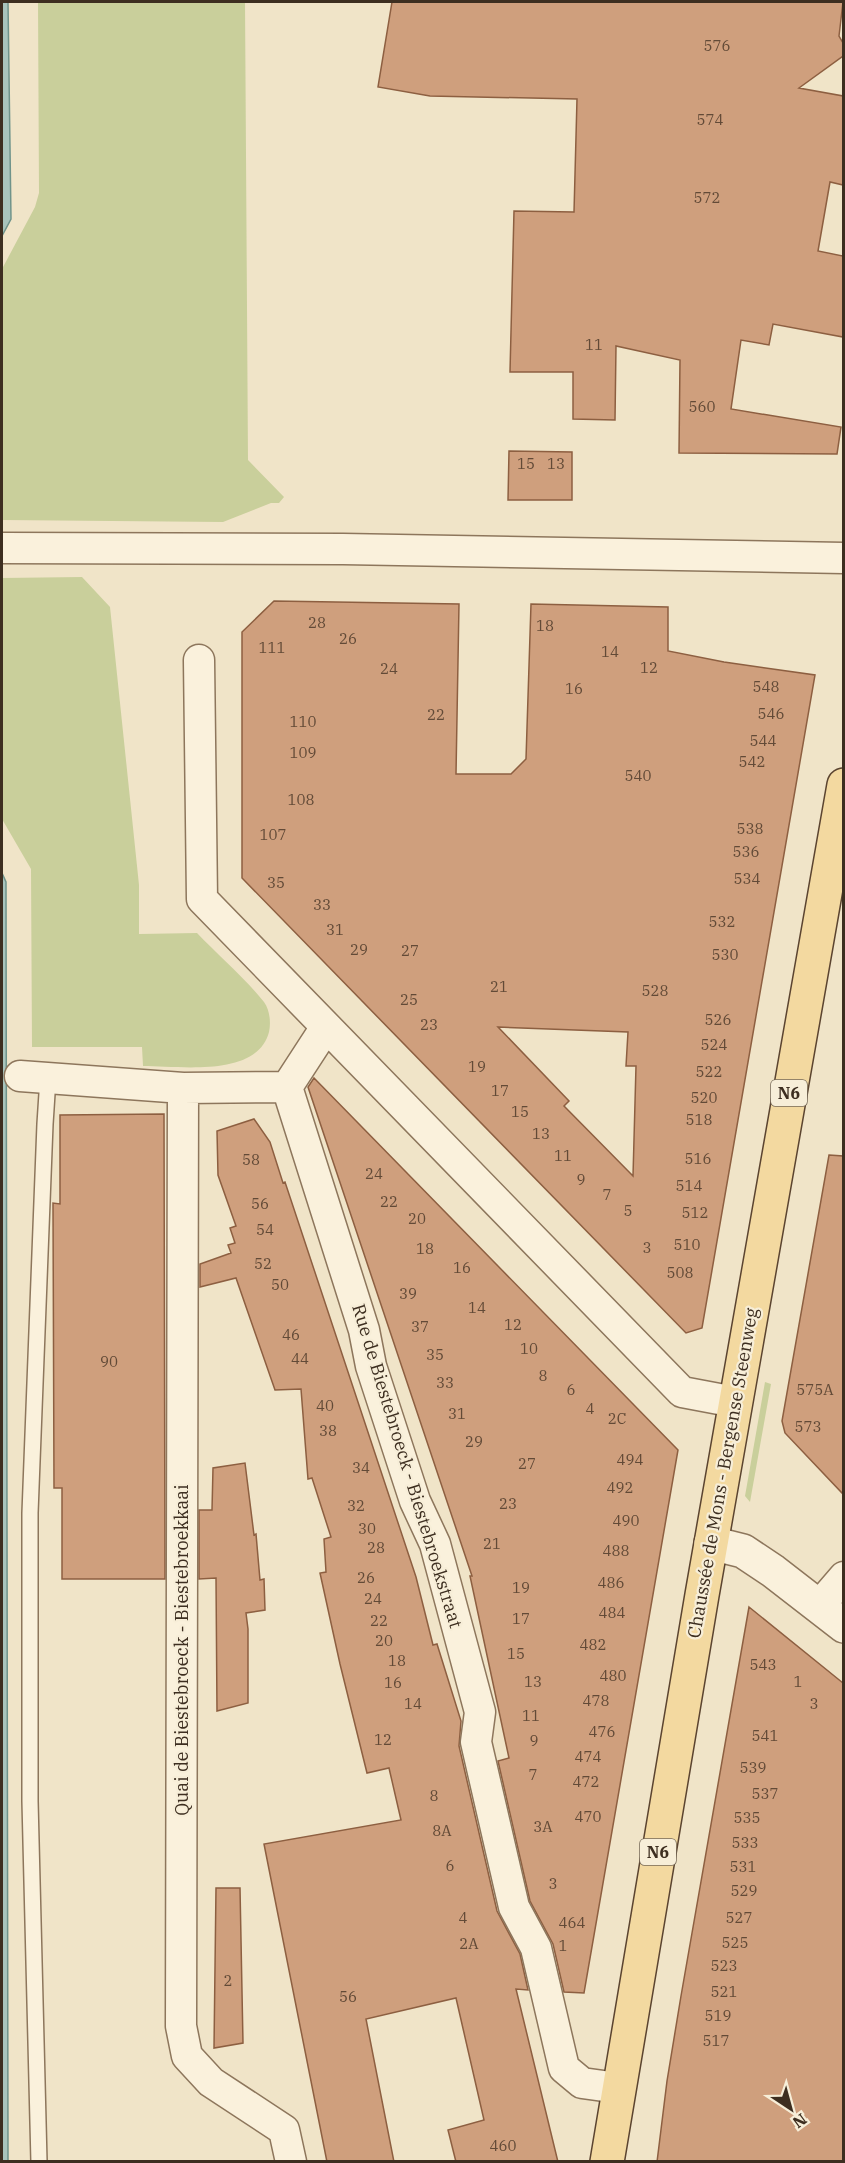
<svg xmlns="http://www.w3.org/2000/svg" width="845" height="2163" font-family="'IBM Plex Serif',serif">
<style>
.green{fill:#c9cf9b}
.water{fill:#a9c4bc;stroke:#6f938a;stroke-width:1.5}
.building{fill:#cf9f7d;stroke:#8d5f41;stroke-width:1.5;fill-rule:evenodd}
.lines{fill:none;stroke-linecap:round;stroke-linejoin:round}
.service-casing{stroke:#8d765c;stroke-width:18}
.minor-casing{stroke:#8d765c;stroke-width:33}
.tertiary-casing{stroke:#8d765c;stroke-width:36}
.primary-casing{stroke:#5b4430;stroke-width:36}
.service{stroke:#faf1dc;stroke-width:15}
.minor{stroke:#faf1dc;stroke-width:30}
.tertiary{stroke:#faf1dc;stroke-width:33}
.primary{stroke:#f3d9a0;stroke-width:33}
.labels{text-anchor:middle;stroke-width:4.5;stroke-linejoin:round;paint-order:stroke}
.number-label{font-size:15px;fill:#624a37}
.shield{fill:#f7eed8;stroke:#756857;stroke-width:1.5}
.shield-label{font-size:16px;font-weight:bold;fill:#3d2e20}
.street-label{font-size:18px;fill:#3d2e20;stroke:#f7eed8}
</style>
<rect width="100%" height="100%" fill="#f0e4c8"/>
<path class="green" d="M 38,2 L 245,2 L 248,460 L 284,497 L 279,503 L 271,503 L 223,522 L 2,520 L 2,269 L 35,207 L 39,193 Z
M 82,577 L 110,607 L 139,885 L 139,934 L 197,933 C 217,954 246,979 264,1002 C 270,1010 271,1023 269,1032 C 257,1078 180,1066 143,1066 L 142,1047 L 32,1047 L 31,869 L 2,819 L 2,578 Z
M 765,1382 L 771,1384 L 750,1502 L 745,1496 Z"/>
<path class="water" d="M 2,2 L 8,2 L 11,219 L 2,236 Z
M 2,873 L 6,882 L 8,2162 L 2,2161 Z"/>
<path class="building" d="M 392,2 L 843,2 L 839,36 L 843,43 L 843,56 L 799,88 L 843,96 L 843,185 L 830,182 L 818,251 L 843,256 L 843,337 L 773,324 L 769,345 L 741,340 L 731,409 L 841,427 L 837,454 L 679,453 L 680,360 L 616,346 L 615,420 L 573,419 L 573,372 L 510,372 L 514,211 L 574,212 L 577,99 L 430,96 L 378,87 Z
M 509,451 L 572,452 L 572,500 L 508,500 Z
M 274,601 L 459,604 L 456,774 L 511,774 L 526,759 L 531,604 L 668,607 L 668,651 L 724,662 L 815,675 L 702,1328 L 686,1333 L 242,878 L 242,632 ZM 498,1027 L 628,1032 L 626,1066 L 636,1066 L 633,1176 L 564,1106 L 569,1101 Z
M 314,1078 L 678,1450 L 584,1993 L 564,1992 L 553,1944 L 530,1901 L 498,1761 L 509,1758 L 470,1576 L 472,1576 L 308,1087 Z
M 164,1114 L 165,1579 L 62,1579 L 62,1488 L 54,1488 L 53,1203 L 60,1204 L 60,1115 Z
M 254,1119 L 270,1142 L 283,1183 L 285,1182 L 416,1577 L 433,1645 L 437,1644 L 461,1721 L 459,1746 L 497,1911 L 520,1954 L 528,1990 L 516,1989 L 558,2162 L 456,2162 L 448,2130 L 484,2120 L 456,1998 L 366,2019 L 394,2162 L 327,2162 L 264,1844 L 401,1820 L 389,1768 L 367,1773 L 340,1664 L 320,1573 L 326,1572 L 324,1539 L 331,1537 L 312,1478 L 308,1479 L 301,1389 L 275,1390 L 236,1278 L 200,1287 L 200,1264 L 231,1253 L 228,1245 L 235,1243 L 230,1228 L 236,1226 L 218,1175 L 217,1131 Z
M 829,1155 L 843,1156 L 843,1494 L 785,1433 L 782,1421 Z
M 245,1463 L 254,1535 L 256,1534 L 260,1580 L 264,1579 L 265,1610 L 246,1613 L 248,1629 L 248,1703 L 217,1711 L 216,1578 L 199,1579 L 199,1510 L 212,1510 L 213,1468 Z
M 749,1607 L 843,1683 L 843,2162 L 657,2162 L 667,2081 L 681,1996 Z
M 216,1888 L 240,1888 L 243,2043 L 214,2048 Z"/>
<g class="lines">
<g class="service-casing">
<path id="service" d="M 39,2162 L 30,1801 L 30,1513 L 45,1124 L 48,1078"/>
</g>
<g class="minor-casing">
<path id="minor" d="M 2,548 L 343,549 L 844,558
M 199,660 L 202,899 L 682,1392 L 735,1402
M 20,1076 L 183,1088 L 287,1087
M 287,1087 L 364,1330 L 371,1366 L 415,1501 L 435,1544 L 480,1712 L 476,1742 L 514,1907 L 536,1948 L 564,2068 L 582,2083 L 618,2088
M 287,1087 L 326,1027
M 183,1088 L 181,2026 L 187,2056 L 211,2082 L 284,2130 L 291,2162
M 819,1606 L 844,1577"/>
</g>
<g class="tertiary-casing">
<path id="tertiary" d="M 711,1543 L 743,1551 L 773,1571 L 844,1626"/>
</g>
<g class="primary-casing">
<path id="primary" d="M 607,2162 L 702,1595 L 844,785"/>
</g>
<use href="#service" class="service"/>
<use href="#minor" class="minor"/>
<use href="#tertiary" class="tertiary"/>
<use href="#primary" class="primary"/>
</g>
<g class="labels">
<g class="number-label">
<text x="717" y="51">576</text>
<text x="710" y="125">574</text>
<text x="707" y="203">572</text>
<text x="594" y="350">11</text>
<text x="702" y="412">560</text>
<text x="526" y="469">15</text>
<text x="556" y="469">13</text>
<text x="317" y="628">28</text>
<text x="545" y="631">18</text>
<text x="348" y="644">26</text>
<text x="272" y="653">111</text>
<text x="610" y="657">14</text>
<text x="649" y="673">12</text>
<text x="389" y="674">24</text>
<text x="766" y="692">548</text>
<text x="574" y="694">16</text>
<text x="771" y="719">546</text>
<text x="436" y="720">22</text>
<text x="303" y="727">110</text>
<text x="763" y="746">544</text>
<text x="303" y="758">109</text>
<text x="752" y="767">542</text>
<text x="638" y="781">540</text>
<text x="301" y="805">108</text>
<text x="750" y="834">538</text>
<text x="273" y="840">107</text>
<text x="746" y="857">536</text>
<text x="747" y="884">534</text>
<text x="276" y="888">35</text>
<text x="322" y="910">33</text>
<text x="722" y="927">532</text>
<text x="335" y="935">31</text>
<text x="359" y="955">29</text>
<text x="410" y="956">27</text>
<text x="725" y="960">530</text>
<text x="499" y="992">21</text>
<text x="655" y="996">528</text>
<text x="409" y="1005">25</text>
<text x="718" y="1025">526</text>
<text x="429" y="1030">23</text>
<text x="714" y="1050">524</text>
<text x="477" y="1072">19</text>
<text x="709" y="1077">522</text>
<text x="500" y="1096">17</text>
<text x="704" y="1103">520</text>
<text x="520" y="1117">15</text>
<text x="699" y="1125">518</text>
<text x="541" y="1139">13</text>
<text x="563" y="1161">11</text>
<text x="698" y="1164">516</text>
<text x="251" y="1165">58</text>
<text x="374" y="1179">24</text>
<text x="581" y="1185">9</text>
<text x="689" y="1191">514</text>
<text x="607" y="1200">7</text>
<text x="389" y="1207">22</text>
<text x="260" y="1209">56</text>
<text x="628" y="1216">5</text>
<text x="695" y="1218">512</text>
<text x="417" y="1224">20</text>
<text x="265" y="1235">54</text>
<text x="687" y="1250">510</text>
<text x="647" y="1253">3</text>
<text x="425" y="1254">18</text>
<text x="263" y="1269">52</text>
<text x="462" y="1273">16</text>
<text x="680" y="1278">508</text>
<text x="280" y="1290">50</text>
<text x="408" y="1299">39</text>
<text x="477" y="1313">14</text>
<text x="513" y="1330">12</text>
<text x="420" y="1332">37</text>
<text x="291" y="1340">46</text>
<text x="529" y="1354">10</text>
<text x="435" y="1360">35</text>
<text x="300" y="1364">44</text>
<text x="109" y="1367">90</text>
<text x="543" y="1381">8</text>
<text x="445" y="1388">33</text>
<text x="571" y="1395">6</text>
<text x="815" y="1395">575A</text>
<text x="325" y="1411">40</text>
<text x="590" y="1414">4</text>
<text x="457" y="1419">31</text>
<text x="617" y="1424">2C</text>
<text x="808" y="1432">573</text>
<text x="328" y="1436">38</text>
<text x="474" y="1447">29</text>
<text x="630" y="1465">494</text>
<text x="527" y="1469">27</text>
<text x="361" y="1473">34</text>
<text x="620" y="1493">492</text>
<text x="508" y="1509">23</text>
<text x="356" y="1511">32</text>
<text x="626" y="1526">490</text>
<text x="367" y="1534">30</text>
<text x="492" y="1549">21</text>
<text x="376" y="1553">28</text>
<text x="616" y="1556">488</text>
<text x="366" y="1583">26</text>
<text x="611" y="1588">486</text>
<text x="521" y="1593">19</text>
<text x="373" y="1604">24</text>
<text x="612" y="1618">484</text>
<text x="521" y="1624">17</text>
<text x="379" y="1626">22</text>
<text x="384" y="1646">20</text>
<text x="593" y="1650">482</text>
<text x="516" y="1659">15</text>
<text x="397" y="1666">18</text>
<text x="763" y="1670">543</text>
<text x="613" y="1681">480</text>
<text x="533" y="1687">13</text>
<text x="798" y="1687">1</text>
<text x="393" y="1688">16</text>
<text x="596" y="1706">478</text>
<text x="413" y="1709">14</text>
<text x="814" y="1709">3</text>
<text x="531" y="1721">11</text>
<text x="602" y="1737">476</text>
<text x="765" y="1741">541</text>
<text x="383" y="1745">12</text>
<text x="534" y="1746">9</text>
<text x="588" y="1762">474</text>
<text x="753" y="1773">539</text>
<text x="533" y="1780">7</text>
<text x="586" y="1787">472</text>
<text x="765" y="1799">537</text>
<text x="434" y="1801">8</text>
<text x="588" y="1822">470</text>
<text x="747" y="1823">535</text>
<text x="543" y="1832">3A</text>
<text x="442" y="1836">8A</text>
<text x="745" y="1848">533</text>
<text x="450" y="1871">6</text>
<text x="743" y="1872">531</text>
<text x="553" y="1889">3</text>
<text x="744" y="1896">529</text>
<text x="463" y="1923">4</text>
<text x="739" y="1923">527</text>
<text x="572" y="1928">464</text>
<text x="735" y="1948">525</text>
<text x="469" y="1949">2A</text>
<text x="563" y="1951">1</text>
<text x="724" y="1971">523</text>
<text x="228" y="1986">2</text>
<text x="724" y="1997">521</text>
<text x="348" y="2002">56</text>
<text x="718" y="2021">519</text>
<text x="716" y="2046">517</text>
<text x="503" y="2151">460</text>
</g>
<g class="shield">
<rect x="771" y="1080" width="36" height="26" rx="4.5"/>
<rect x="640" y="1839" width="36" height="26" rx="4.5"/>
</g>
<g class="shield-label">
<text x="789" y="1099">N6</text>
<text x="658" y="1858">N6</text>
</g>
<g class="street-label">
<text transform="translate(407 1466) rotate(73)" y="6">Rue de Biestebroeck - Biestebroekstraat</text>
<text transform="translate(723 1473) rotate(-80)" y="6">Chaussée de Mons - Bergense Steenweg</text>
<text transform="translate(182 1650) rotate(-90)" y="6">Quai de Biestebroeck - Biestebroekkaai</text>
</g>
</g>
<rect width="845" height="2163" fill="none" stroke="#3d2e20" stroke-width="6"/>
<g transform="translate(791 2109) rotate(144)" stroke="#f7eed8" stroke-width="4.5" paint-order="stroke">
<path d="M0-4.5L10 22L0 15L-10 22Z" fill="#3d2e20"/>
<text y="-9" font-size="16" font-weight="bold" text-anchor="middle" fill="#3d2e20">N</text>
</g>
</svg>
